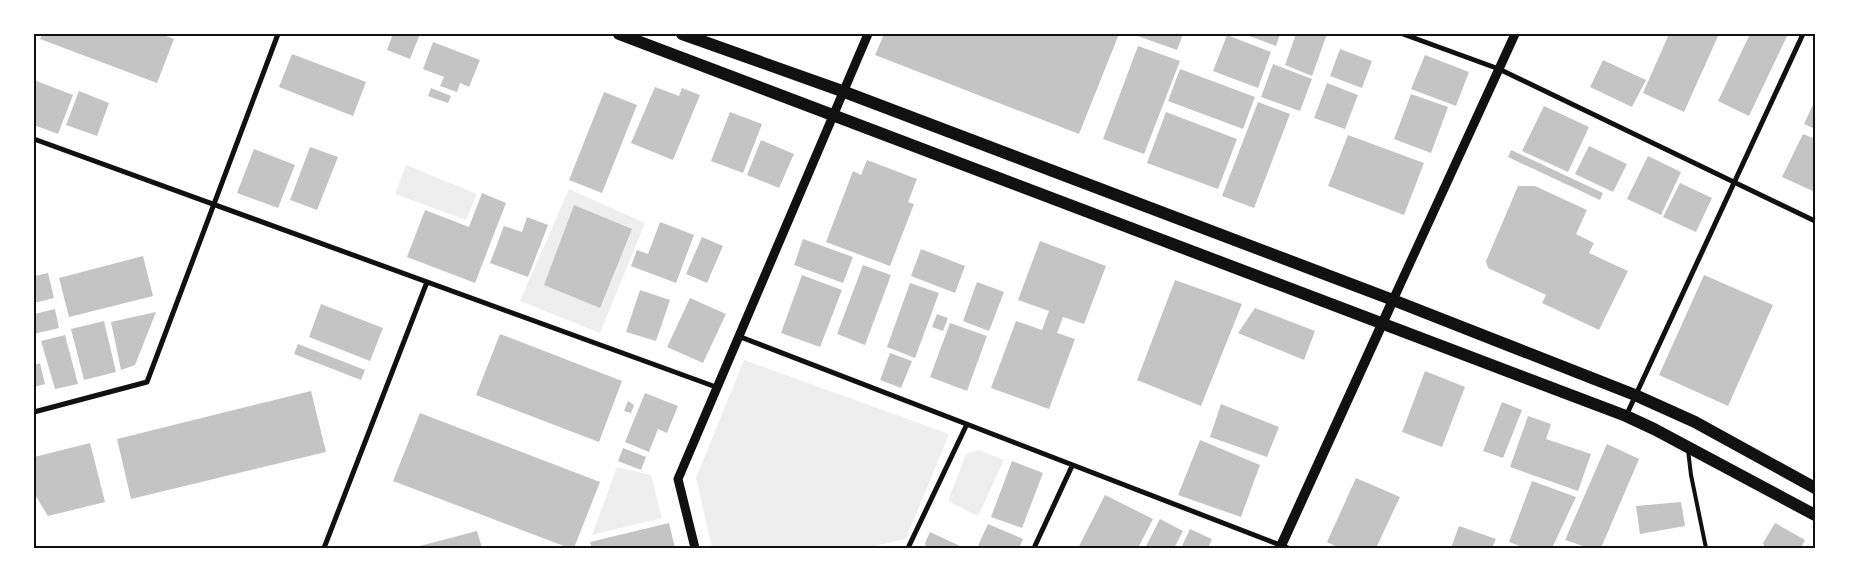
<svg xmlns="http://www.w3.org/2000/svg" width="1849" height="582" font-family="Jost,sans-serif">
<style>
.green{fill:#eee}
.building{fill:#c4c4c4}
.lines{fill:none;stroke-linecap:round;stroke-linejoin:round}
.service{stroke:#111;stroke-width:4}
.minor{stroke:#111;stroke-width:5}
.tertiary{stroke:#111;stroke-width:9}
.secondary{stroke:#111;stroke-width:10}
.primary{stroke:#111;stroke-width:12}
.neatline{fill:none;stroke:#111;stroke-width:2}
</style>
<rect width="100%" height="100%" fill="#fff"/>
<path class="green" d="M 406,165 L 477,194 L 466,220 L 395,194 Z
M 569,189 L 645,223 L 600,333 L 520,301 Z
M 744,360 L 949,434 L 906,539 L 865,548 L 712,548 L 696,478 Z
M 979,450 L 1004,460 L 978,516 L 948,501 L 966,454 Z
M 617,467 L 651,475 L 662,518 L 592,535 Z"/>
<path class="building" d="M 42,34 L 161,34 L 174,39 L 157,83 L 40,39 Z
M 393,34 L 420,34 L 410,59 L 387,50 Z
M 884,34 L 1119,34 L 1079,134 L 875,55 Z
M 1132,34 L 1183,34 L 1177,50 Z
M 1244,34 L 1280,34 L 1276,46 Z
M 1296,34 L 1327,34 L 1312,76 L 1285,65 Z
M 1669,34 L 1719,34 L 1684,112 L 1643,93 Z
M 1750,34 L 1788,34 L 1749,116 L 1718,101 Z
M 1227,35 L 1271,52 L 1258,88 L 1213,71 Z
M 433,42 L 480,60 L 469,87 L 460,83 L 457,92 L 440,86 L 444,77 L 423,69 Z
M 1138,46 L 1180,61 L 1144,154 L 1103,139 Z
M 1340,49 L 1372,61 L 1362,88 L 1330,76 Z
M 292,54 L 366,82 L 353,116 L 279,87 Z
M 1425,55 L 1469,72 L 1456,106 L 1411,89 Z
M 1603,60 L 1646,80 L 1632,107 L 1590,87 Z
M 1273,64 L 1312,79 L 1300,111 L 1261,97 Z
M 1180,69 L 1255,97 L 1243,129 L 1168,101 Z
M 34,80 L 73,95 L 58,134 L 34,125 Z
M 1327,83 L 1358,95 L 1345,129 L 1314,118 Z
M 655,87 L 679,96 L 682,88 L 700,95 L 673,160 L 631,143 Z
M 431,88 L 451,96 L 448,103 L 428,96 Z
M 79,91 L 109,103 L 97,136 L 66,125 Z
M 604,92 L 637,105 L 602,193 L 569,180 Z
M 1411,94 L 1448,107 L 1431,153 L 1394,139 Z
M 1815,100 L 1815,129 L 1804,124 Z
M 1258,102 L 1290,114 L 1254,208 L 1222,196 Z
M 1544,106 L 1589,127 L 1568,172 L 1522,151 Z
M 730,112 L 762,124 L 743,173 L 711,161 Z
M 1166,112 L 1237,139 L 1218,189 L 1147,163 Z
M 1803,134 L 1815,139 L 1815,192 L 1782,177 Z
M 1348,135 L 1424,163 L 1404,215 L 1328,186 Z
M 761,140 L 794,154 L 779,188 L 747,175 Z
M 1589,146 L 1627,164 L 1613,192 L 1575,174 Z
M 310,147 L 338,157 L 317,210 L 290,200 Z
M 254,149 L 295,165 L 278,208 L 237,193 Z
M 1511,150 L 1603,193 L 1600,200 L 1508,157 Z
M 1648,156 L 1681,172 L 1661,215 L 1627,199 Z
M 867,160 L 917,179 L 908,202 L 914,204 L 890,266 L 826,242 L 853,171 L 861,175 Z
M 1680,183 L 1712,198 L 1696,232 L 1663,217 Z
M 1518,186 L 1535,186 L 1587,210 L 1576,234 L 1594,243 L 1589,253 L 1628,271 L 1599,330 L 1542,303 L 1546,295 L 1488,268 L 1486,261 Z
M 482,193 L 506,203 L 475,283 L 407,257 L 425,210 L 469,227 Z
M 574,205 L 632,229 L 600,308 L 544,285 Z
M 527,217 L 548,225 L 528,277 L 490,263 L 504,226 L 522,232 Z
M 660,222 L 694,235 L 676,283 L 631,266 L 637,250 L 648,254 Z
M 702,237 L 723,246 L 707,283 L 686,274 Z
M 803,239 L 853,257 L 843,283 L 794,265 Z
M 1040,241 L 1106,266 L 1084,324 L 1063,317 L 1057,333 L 1075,339 L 1049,409 L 991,388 L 1016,321 L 1042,330 L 1049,311 L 1018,300 Z
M 921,249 L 965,266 L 955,293 L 911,276 Z
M 143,256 L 153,296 L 69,317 L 59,278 Z
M 863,265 L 891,275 L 865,345 L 837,334 Z
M 48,273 L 54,298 L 34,303 L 34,276 Z
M 802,275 L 842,290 L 820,347 L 781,333 Z
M 1704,275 L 1773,305 L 1728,406 L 1659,375 Z
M 1175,280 L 1242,304 L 1201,406 L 1137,380 Z
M 977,282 L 1004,292 L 989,331 L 963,321 Z
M 910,283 L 939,293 L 915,358 L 887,347 Z
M 640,290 L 670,300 L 656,341 L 626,332 Z
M 690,298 L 726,314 L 703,363 L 667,347 Z
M 321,304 L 383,328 L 370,361 L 309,337 Z
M 1255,308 L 1315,331 L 1304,360 L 1238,333 Z
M 55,309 L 59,328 L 34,334 L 34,314 Z
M 156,312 L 135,365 L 121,370 L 111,322 Z
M 937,314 L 948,318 L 943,331 L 932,327 Z
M 104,321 L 116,372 L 84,380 L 71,329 Z
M 950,323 L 987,336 L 967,391 L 930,377 Z
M 500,334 L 622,381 L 599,442 L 476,395 Z
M 65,335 L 78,384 L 55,389 L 41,341 Z
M 298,344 L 365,370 L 361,380 L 294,354 Z
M 890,353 L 912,361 L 901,388 L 880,380 Z
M 35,361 L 35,365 L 40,363 L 45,384 L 34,387 Z
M 1425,371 L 1465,387 L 1442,447 L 1402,432 Z
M 311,391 L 326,452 L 131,499 L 117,439 Z
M 645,393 L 678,406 L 667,433 L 658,429 L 649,452 L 625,442 Z
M 628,401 L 634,405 L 631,413 L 624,411 Z
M 1502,402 L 1522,410 L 1503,458 L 1483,451 Z
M 1221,404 L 1279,427 L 1267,457 L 1210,437 Z
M 420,413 L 600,482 L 574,548 L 569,548 L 393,481 Z
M 1528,416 L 1551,424 L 1546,439 L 1591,454 L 1578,491 L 1510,467 Z
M 1200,440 L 1260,465 L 1241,517 L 1178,495 Z
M 90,443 L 105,502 L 48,516 L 34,493 L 34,457 Z
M 1607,444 L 1639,459 L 1601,548 L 1589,548 L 1565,540 Z
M 623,448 L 646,457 L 641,470 L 618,461 Z
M 1012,461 L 1043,473 L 1022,528 L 991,517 Z
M 1356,478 L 1400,497 L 1376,548 L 1339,548 L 1327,542 Z
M 1532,481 L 1576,497 L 1552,548 L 1525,548 L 1509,542 Z
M 1105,495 L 1153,519 L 1138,548 L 1078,548 Z
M 1681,502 L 1685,526 L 1640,534 L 1636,506 Z
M 1160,519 L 1183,531 L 1174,548 L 1145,548 Z
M 669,523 L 675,548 L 592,548 L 590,542 Z
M 1775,523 L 1805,540 L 1801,548 L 1765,548 L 1763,543 Z
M 988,524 L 1023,539 L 1019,548 L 977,548 Z
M 1459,526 L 1496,539 L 1492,548 L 1451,548 Z
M 1190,529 L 1212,539 L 1208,548 L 1181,548 Z
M 477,531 L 482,548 L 412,548 Z
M 930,532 L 960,546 L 959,548 L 926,548 L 925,543 Z"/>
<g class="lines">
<path class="service" d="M 1688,450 L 1691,475 L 1706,548"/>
<path class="minor" d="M 1403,34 L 1499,69 L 1815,221
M 34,139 L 716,387
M 738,336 L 1288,548
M 34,412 L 147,382 L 278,34
M 1626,416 L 1803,34
M 324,548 L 427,282
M 908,548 L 967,424
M 1034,548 L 1072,466"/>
<path class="tertiary" d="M 1393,300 L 1515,34
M 695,548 L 678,479 L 868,34"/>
<path class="secondary" d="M 1280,548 L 1393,300"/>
<path class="primary" d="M 619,34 L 1626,416 L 1654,429 L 1815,515
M 682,34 L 842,91 L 1393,300 L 1635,395 L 1695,422 L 1815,488"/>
</g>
<rect width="1849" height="582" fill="none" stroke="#ffffff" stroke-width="70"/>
<rect x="35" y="35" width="1779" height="512" class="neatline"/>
</svg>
